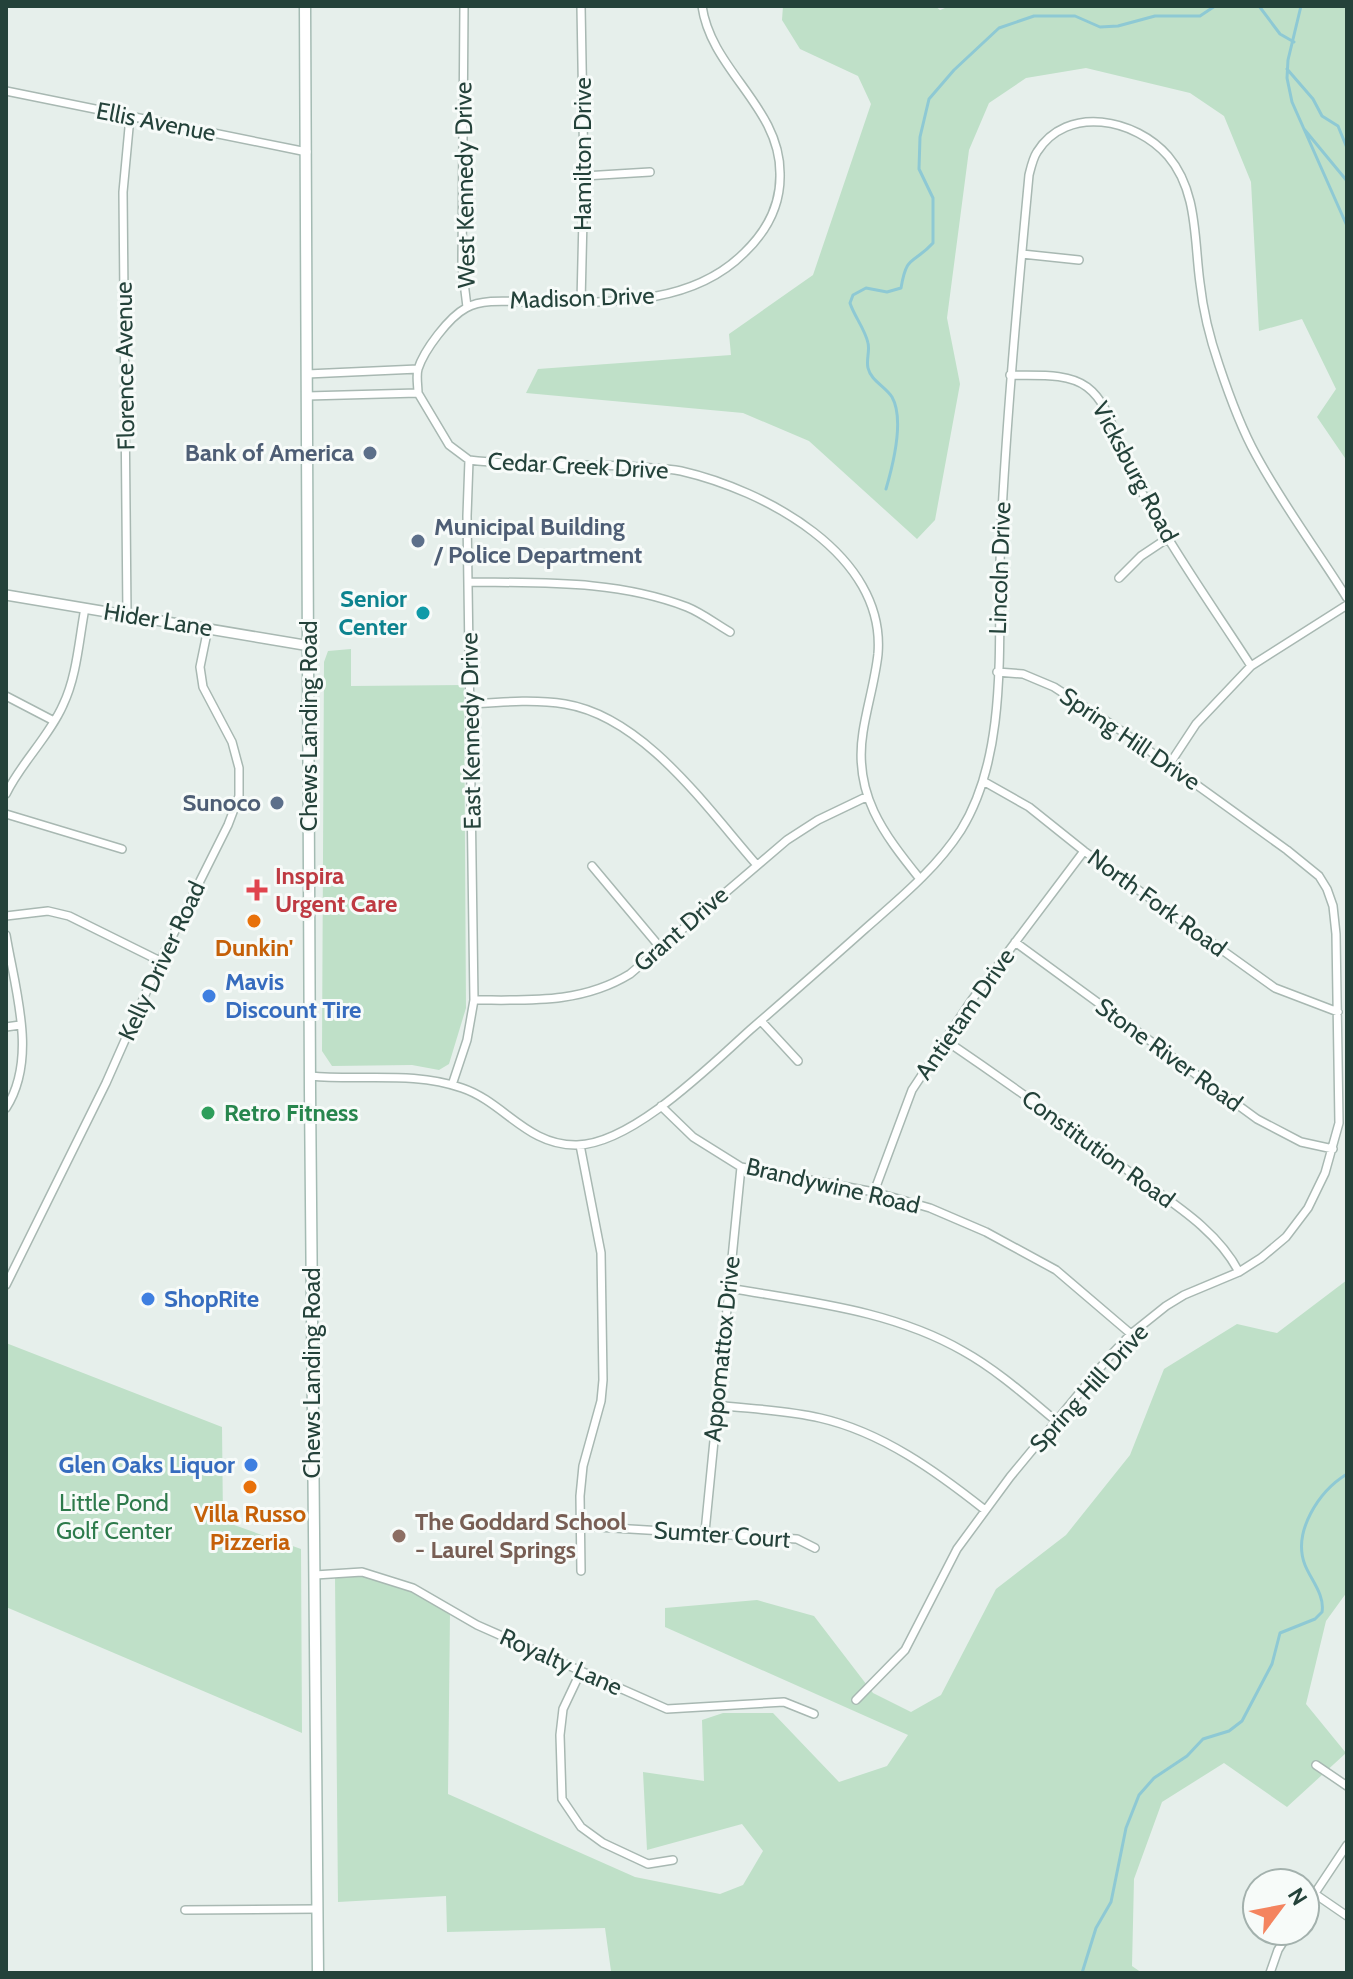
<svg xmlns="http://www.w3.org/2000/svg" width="1353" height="1979" font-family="Cabin,sans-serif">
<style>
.green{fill:#bfe0c8}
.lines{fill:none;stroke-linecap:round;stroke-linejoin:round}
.stream{stroke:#8ec9d4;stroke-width:3}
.minor-casing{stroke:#a8b8b2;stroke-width:10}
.tertiary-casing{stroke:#a8b8b2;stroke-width:12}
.secondary-casing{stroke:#a4bbb3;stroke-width:13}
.minor{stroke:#fff;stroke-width:7}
.tertiary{stroke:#fff;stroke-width:9}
.secondary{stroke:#fff;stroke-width:10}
.service-dot{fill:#5c6f8a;stroke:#f7fbf9;stroke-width:3}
.culture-dot{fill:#0f9aa8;stroke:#f7fbf9;stroke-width:3}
.health-dot{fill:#e0444e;stroke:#f7fbf9;stroke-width:3}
.food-dot{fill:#e8710a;stroke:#f7fbf9;stroke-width:3}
.shop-dot{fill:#3f7fe0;stroke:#f7fbf9;stroke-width:3}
.leisure-dot{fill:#2e9e5b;stroke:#f7fbf9;stroke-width:3}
.education-dot{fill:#8d6e63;stroke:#f7fbf9;stroke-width:3}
.labels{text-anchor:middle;stroke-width:6;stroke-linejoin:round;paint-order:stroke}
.street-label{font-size:24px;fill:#24423a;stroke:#f7fbf9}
.service-label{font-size:24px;font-weight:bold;fill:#4e5e75;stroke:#f7fbf9;text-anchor:end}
.culture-label{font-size:24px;font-weight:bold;fill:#0d838f;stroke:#f7fbf9;text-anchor:end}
.health-label{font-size:24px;font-weight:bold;fill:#be3a42;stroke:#f7fbf9;text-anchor:start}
.food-label{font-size:24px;font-weight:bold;fill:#c56008;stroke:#f7fbf9}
.shop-label{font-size:24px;font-weight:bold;fill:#366cbe;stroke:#f7fbf9;text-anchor:start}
.leisure-label{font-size:24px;font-weight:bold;fill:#27864d;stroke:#f7fbf9;text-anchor:start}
.park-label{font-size:24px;fill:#2d7a4b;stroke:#f7fbf9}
.education-label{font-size:24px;font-weight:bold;fill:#785e54;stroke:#f7fbf9;text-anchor:start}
</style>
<rect width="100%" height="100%" fill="#e6efeb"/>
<path class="green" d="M 783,6 L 935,6 L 940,10 L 950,6 L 1347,6 L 1347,461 L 1317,417 L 1336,389 L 1302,319 L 1259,331 L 1251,182 L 1224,116 L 1190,93 L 1086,68 L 1026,78 L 989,103 L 969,150 L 947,318 L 960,384 L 935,520 L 917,539 L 809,441 L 743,413 L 526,393 L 538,369 L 731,355 L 729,334 L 813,275 L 871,104 L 858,76 L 800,49 L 782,20 Z
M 351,649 L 351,686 L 464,685 L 466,1008 L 449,1064 L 439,1070 L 412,1065 L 332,1066 L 322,1051 L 324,662 L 328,651 Z
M 1347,1280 L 1347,1592 L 1326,1621 L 1306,1704 L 1346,1753 L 1287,1807 L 1224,1763 L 1162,1802 L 1134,1879 L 1132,1966 L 1142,1973 L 609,1973 L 611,1971 L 605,1928 L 447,1932 L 446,1896 L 338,1902 L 335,1577 L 381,1576 L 450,1612 L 448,1794 L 635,1877 L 720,1894 L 743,1885 L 763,1851 L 742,1824 L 647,1850 L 643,1772 L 704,1781 L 702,1720 L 723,1713 L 773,1713 L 839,1782 L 887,1766 L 908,1735 L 665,1627 L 665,1608 L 757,1600 L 814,1616 L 873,1693 L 911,1712 L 941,1695 L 996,1589 L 1066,1535 L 1130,1455 L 1164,1369 L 1237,1324 L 1277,1333 Z
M 6,1343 L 222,1427 L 223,1521 L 301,1549 L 302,1733 L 6,1607 Z"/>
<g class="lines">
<path class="stream" d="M 1259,6 L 1280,34 L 1294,42
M 1301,6 L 1288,60 L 1287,78 L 1292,102 L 1347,226
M 1287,69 L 1313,99 L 1322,116 L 1338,126 L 1347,148
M 1304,129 L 1347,181
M 886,489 C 893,465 905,420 892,397 C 885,386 871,381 868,368 C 866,360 870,351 868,343 C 865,329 854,316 850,303 L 853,295 L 866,288 L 887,292 L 901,288 C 907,253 913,265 933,243 L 933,198 L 919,169 L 920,137 L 929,99 L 954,70 L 999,28 L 1034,16 L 1075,16 L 1100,27 L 1118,26 L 1155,16 L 1200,16 L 1215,6
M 1082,1973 L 1096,1928 L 1111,1902 L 1126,1828 L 1139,1795 L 1154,1778 L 1187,1756 L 1203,1739 L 1229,1731 L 1242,1721 L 1272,1664 L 1280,1633 L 1315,1619 L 1322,1612 C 1325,1595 1311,1580 1305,1565 C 1292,1532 1319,1491 1347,1474"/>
<g class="minor-casing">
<path id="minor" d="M 464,6 L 462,266 L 467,307
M 581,6 L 584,176 L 581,302
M 6,91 L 307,152
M 584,176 L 650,172
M 1022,254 L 1079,260
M 307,374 L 418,369
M 1010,375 C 1034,376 1067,372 1087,387 C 1107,402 1113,429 1122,451 C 1155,527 1206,596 1251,666
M 418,393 L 449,445 L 469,460 L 467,516 L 474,1000 L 467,1040 L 452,1085
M 418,393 C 418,386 416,376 418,369 C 424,350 449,317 466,308 C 484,298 512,302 532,302 C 604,302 689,308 744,253 C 767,231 781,205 780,173 C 780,107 711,70 702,6
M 307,396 L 418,393
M 469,460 C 525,467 582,463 639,467 C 652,468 667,468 681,471 C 764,490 886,554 878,654 C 875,681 867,706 863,732 C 853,794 883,833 920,879
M 1119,578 L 1141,556 L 1168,538
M 469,582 C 543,583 617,580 687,607 C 702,613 716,624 730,632
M 127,615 L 123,192 L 130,117
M 6,696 L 54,721
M 471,704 C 501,702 535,699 565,704 C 644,717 706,807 756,864
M 1169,765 L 1196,724 L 1251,666 L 1347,605
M 983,781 L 1029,807 L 1084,851 L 1275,988 L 1338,1012
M 6,794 C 20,764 49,737 63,705 C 77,676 79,639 85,608
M 6,814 L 122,849
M 592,866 L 659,946
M 6,916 L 48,911 L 69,916 L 160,961
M 6,935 C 15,990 38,1058 6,1108
M 1015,942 L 1257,1119 L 1301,1142 L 1333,1149
M 474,1000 C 529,1000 581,1004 630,974 L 787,840 L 818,820 L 866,797
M 761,1021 L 798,1061
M 6,1027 L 20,1025
M 945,1040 C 1008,1083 1070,1127 1131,1173 C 1170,1202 1216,1228 1239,1272
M 310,1076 C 362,1081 412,1071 462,1088 C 504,1102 527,1146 577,1145 C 632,1144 710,1066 750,1030 C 788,997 827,963 865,929 C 899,899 936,869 961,830 C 1012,748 996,625 1001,531 C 1007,412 1018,293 1029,175 C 1031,167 1033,158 1037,152 C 1067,104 1136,119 1168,156 C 1198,191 1194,240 1200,283 C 1203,310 1210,339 1219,365 C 1229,395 1241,428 1256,455 C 1283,505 1317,550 1347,598
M 661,1106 L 693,1137 L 741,1167 L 874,1192 L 930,1208 L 986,1232 L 1056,1270 L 1131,1334
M 580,1145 L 601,1253 L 603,1380 L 601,1401 L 583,1466 L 580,1496 L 581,1571
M 874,1192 L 912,1090 L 971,1001 L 1084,851
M 6,1285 L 106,1083 L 160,961 L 228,825 L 239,796 L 239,768 L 232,742 L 203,687 L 200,667 L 208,628
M 729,1288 C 808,1302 892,1310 963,1351 C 997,1370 1026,1396 1056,1421
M 716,1405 C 750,1409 787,1410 820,1418 C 882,1432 937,1472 985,1510
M 580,1526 L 797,1539 L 815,1548
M 705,1532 L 741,1167
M 315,1575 L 362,1572 L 413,1588 L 477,1625 L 667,1709 L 784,1702 L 814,1714
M 581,1671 L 563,1709 L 560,1735 L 562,1799 L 581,1827 L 603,1843 L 648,1864 L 673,1860
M 856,1700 L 905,1650 L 957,1549 L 1010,1477 L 1110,1356 L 1131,1334 L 1166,1306 L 1184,1295 L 1239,1272 L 1261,1258 L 1286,1237 L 1308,1208 L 1325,1173 L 1339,1123 L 1336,934 L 1333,906 L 1327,889 L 1319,876 L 1287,850 L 1126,734 L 1054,687 L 1023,674 L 997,672
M 1316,1765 L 1347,1786
M 1315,1894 L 1347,1916
M 1305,1908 L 1347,1845
M 185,1910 L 318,1909
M 1270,1973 L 1278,1950 L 1290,1931"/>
</g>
<g class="tertiary-casing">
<path id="tertiary" d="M 6,595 L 310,646"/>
</g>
<g class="secondary-casing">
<path id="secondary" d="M 305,6 L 310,1091 L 318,1973"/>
</g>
<use href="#minor" class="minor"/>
<use href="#tertiary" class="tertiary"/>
<use href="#secondary" class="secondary"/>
</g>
<g class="service-dot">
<circle cx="370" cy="453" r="8"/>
<circle cx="418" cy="541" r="8"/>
<circle cx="277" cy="803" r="8"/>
</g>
<circle class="culture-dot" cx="423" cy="613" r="8"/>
<path class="health-dot" d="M253 878h8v8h8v8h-8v8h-8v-8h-8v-8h8z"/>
<g class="food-dot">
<circle cx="254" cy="921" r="8"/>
<circle cx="250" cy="1487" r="8"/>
</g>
<g class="shop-dot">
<circle cx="209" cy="996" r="8"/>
<circle cx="148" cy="1299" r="8"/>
<circle cx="251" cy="1465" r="8"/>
</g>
<circle class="leisure-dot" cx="208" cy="1113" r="8"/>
<circle class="education-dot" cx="399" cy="1536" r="8"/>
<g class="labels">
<g class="street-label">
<text transform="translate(156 122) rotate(11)" y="8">Ellis Avenue</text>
<text transform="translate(583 154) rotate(-90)" y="8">Hamilton Drive</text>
<text transform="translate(465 185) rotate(-91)" y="8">West Kennedy Drive</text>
<text transform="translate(582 298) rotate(-2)" y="8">Madison Drive</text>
<text transform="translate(125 366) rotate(-91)" y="8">Florence Avenue</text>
<text transform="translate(578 466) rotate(3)" y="8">Cedar Creek Drive</text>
<text transform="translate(1135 472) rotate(62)" y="8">Vicksburg Road</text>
<text transform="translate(1000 568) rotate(-88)" y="8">Lincoln Drive</text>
<text transform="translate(158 620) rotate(9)" y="8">Hider Lane</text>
<text transform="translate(309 726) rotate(-90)" y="8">Chews Landing Road</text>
<text transform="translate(471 731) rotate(-91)" y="8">East Kennedy Drive</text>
<text transform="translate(1130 739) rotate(34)" y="8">Spring Hill Drive</text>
<text transform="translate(1157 903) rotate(36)" y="8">North Fork Road</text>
<text transform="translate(681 929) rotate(-41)" y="8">Grant Drive</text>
<text transform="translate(162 961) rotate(-65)" y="8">Kelly Driver Road</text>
<text transform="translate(965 1014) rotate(-55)" y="8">Antietam Drive</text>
<text transform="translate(1169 1055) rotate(36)" y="8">Stone River Road</text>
<text transform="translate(1098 1149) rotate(36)" y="8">Constitution Road</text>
<text transform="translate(833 1186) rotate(13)" y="8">Brandywine Road</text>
<text transform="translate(722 1349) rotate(-84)" y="8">Appomattox Drive</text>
<text transform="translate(312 1373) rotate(-90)" y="8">Chews Landing Road</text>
<text transform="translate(1089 1388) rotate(-48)" y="8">Spring Hill Drive</text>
<text transform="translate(722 1535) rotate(4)" y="8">Sumter Court</text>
<text transform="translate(561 1662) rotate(24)" y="8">Royalty Lane</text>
</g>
<g class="service-label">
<text x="354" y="461">Bank of America</text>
<text x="434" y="535" text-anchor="start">Municipal Building<tspan x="434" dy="28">/ Police Department</tspan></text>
<text x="261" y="811">Sunoco</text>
</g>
<g class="culture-label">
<text x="407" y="607">Senior<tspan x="407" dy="28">Center</tspan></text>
</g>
<g class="health-label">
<text x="275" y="884">Inspira<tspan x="275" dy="28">Urgent Care</tspan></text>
</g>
<g class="food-label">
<text x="254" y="956">Dunkin'</text>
<text x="250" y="1522">Villa Russo<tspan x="250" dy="28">Pizzeria</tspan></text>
</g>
<g class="shop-label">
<text x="225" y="990">Mavis<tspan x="225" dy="28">Discount Tire</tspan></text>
<text x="164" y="1307">ShopRite</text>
<text x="235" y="1473" text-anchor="end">Glen Oaks Liquor</text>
</g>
<g class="leisure-label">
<text x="224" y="1121">Retro Fitness</text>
</g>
<g class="park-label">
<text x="114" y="1511">Little Pond<tspan x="114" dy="28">Golf Center</tspan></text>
</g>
<g class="education-label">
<text x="415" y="1530">The Goddard School<tspan x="415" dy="28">- Laurel Springs</tspan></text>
</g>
</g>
<rect width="1353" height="1979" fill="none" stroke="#24423a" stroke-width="16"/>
<g transform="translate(1281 1907) rotate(58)"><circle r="38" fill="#f7fbf9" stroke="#a3b1ad" stroke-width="2"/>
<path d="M0-6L14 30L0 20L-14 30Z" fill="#f4845f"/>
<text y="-12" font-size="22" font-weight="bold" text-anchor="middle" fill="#24423a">N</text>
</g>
</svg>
